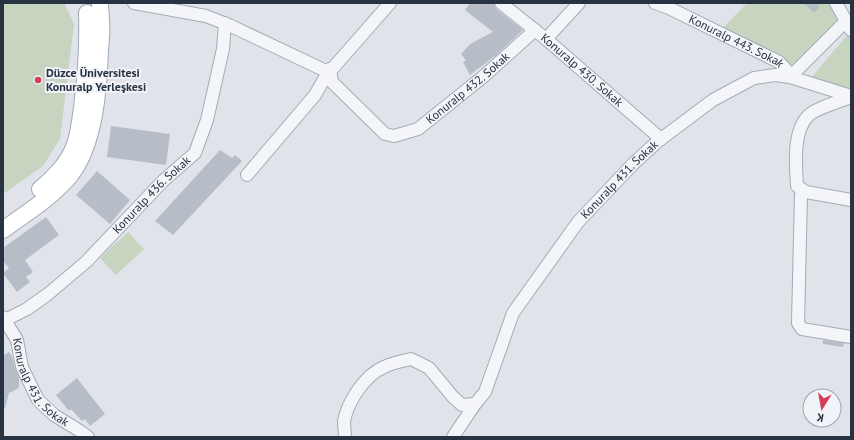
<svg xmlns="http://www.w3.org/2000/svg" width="854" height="440" font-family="'PT Sans',sans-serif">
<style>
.green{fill:#c6d4c0}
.building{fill:#b7bdc7}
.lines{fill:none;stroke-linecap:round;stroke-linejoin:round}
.minor-casing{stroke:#a5abb4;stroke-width:14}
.major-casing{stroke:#9ea9b6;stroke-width:18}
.minor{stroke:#f3f5f8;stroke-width:12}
.major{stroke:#fff;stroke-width:16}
.poi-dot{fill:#d63d5b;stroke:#f0f3f7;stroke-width:1.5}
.labels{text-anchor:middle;stroke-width:4;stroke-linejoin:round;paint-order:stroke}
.street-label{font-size:12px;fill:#273242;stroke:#f0f3f7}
.poi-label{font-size:12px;font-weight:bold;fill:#273242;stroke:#f0f3f7;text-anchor:start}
</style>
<rect width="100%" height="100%" fill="#e0e4ea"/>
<path class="green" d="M 3,3 L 64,3 L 74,24 L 60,139 L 43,166 L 3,194 Z
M 747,3 L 828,3 L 838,21 L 792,65 L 720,31 Z
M 848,34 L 851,39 L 851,92 L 811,78 Z
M 128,232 L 144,249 L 116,275 L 100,258 Z"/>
<path class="building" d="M 470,3 L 494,3 L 496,9 L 523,30 L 496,55 L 470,75 L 463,62 L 466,60 L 461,54 L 470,44 L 493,32 L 465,10 Z
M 804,3 L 816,3 L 820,7 L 814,13 Z
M 111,126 L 170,134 L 166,165 L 107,157 Z
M 220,150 L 232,158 L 235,155 L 242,161 L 173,235 L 155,221 Z
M 97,171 L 130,200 L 110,224 L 76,195 Z
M 46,217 L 59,235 L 25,260 L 33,272 L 26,277 L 30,282 L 17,292 L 3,273 L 9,268 L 3,261 L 3,253 L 5,251 L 3,248 Z
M 823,340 L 844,343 L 843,347 L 823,344 Z
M 9,352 L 12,356 L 15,369 L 19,377 L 19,388 L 9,393 L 5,408 L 3,408 L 3,356 Z
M 77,378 L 105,414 L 90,426 L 85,419 L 82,421 L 71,409 L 69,411 L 56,395 Z"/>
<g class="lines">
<g class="minor-casing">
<g id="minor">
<path d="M 134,3 L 206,16 L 229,25 L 326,71 L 333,68 L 390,3"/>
<path id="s1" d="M 501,3 L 546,39 L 661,139"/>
<path id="s2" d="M 655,3 L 669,8 L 779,62 L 791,75"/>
<path d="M 836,3 L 851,30"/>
<path d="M 546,39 L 579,3"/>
<path id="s3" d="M 330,69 L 332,82 L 385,134 L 394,136 L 418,129 L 484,76 L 535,30"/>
<path d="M 790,77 L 846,21"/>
<path d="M 851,97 C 842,100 814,110 809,115 C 792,131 796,165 797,186 L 806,192 L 851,200"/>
<path d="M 247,175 L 315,95 L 330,69"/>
<path d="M 803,190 L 801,195 L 798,323 L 802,329 L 851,337"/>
<path id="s4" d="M 3,317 L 17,340 L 22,367 L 38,400 L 54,415 L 80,431 L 88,437"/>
<path id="s5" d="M 5,320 L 27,309 L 48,294 L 86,262 L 163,181 L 195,153 L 207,120 L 223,49 L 225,23"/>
<path id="s6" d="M 345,437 C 345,432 344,426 344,421 C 348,401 365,375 384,367 C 392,363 402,361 411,359 L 429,368 L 453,397 L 462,405 L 475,404 L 485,392 L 513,313 L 578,222 L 633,164 L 657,142 L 713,100 L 754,78 L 775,75 L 790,77 L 851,96"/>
<path d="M 453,437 L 475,404"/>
</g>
</g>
<g class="major-casing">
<path id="major" d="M 40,189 C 53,179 68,163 74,147 C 79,135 80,120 82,108 C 86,76 88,44 87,13
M 3,230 C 25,214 51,198 69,177 C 95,146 99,87 100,49 C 101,40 102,30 101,21 C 101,15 100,9 100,3"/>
</g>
<use href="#minor" class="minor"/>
<use href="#major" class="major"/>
</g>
<circle class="poi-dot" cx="38" cy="80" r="4"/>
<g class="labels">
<g class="street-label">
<text dy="4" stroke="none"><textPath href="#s2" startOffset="90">Konuralp 443. Sokak</textPath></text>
<text dy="4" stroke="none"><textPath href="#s1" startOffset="105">Konuralp 430. Sokak</textPath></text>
<text dy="4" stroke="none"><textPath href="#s3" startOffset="186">Konuralp 432. Sokak</textPath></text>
<text dy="4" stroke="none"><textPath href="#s6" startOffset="467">Konuralp 431. Sokak</textPath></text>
<text dy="4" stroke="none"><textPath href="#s5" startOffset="194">Konuralp 436. Sokak</textPath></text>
<text dy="4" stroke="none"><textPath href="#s4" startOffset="77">Konuralp 431. Sokak</textPath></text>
</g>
<g class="poi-label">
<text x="46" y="77">Düzce Üniversitesi<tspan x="46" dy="14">Konuralp Yerleşkesi</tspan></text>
</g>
</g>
<rect width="854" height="440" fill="none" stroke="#273242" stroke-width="8"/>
<g transform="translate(822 408) rotate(191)"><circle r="19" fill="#f0f3f7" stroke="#a0a6af"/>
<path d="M0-3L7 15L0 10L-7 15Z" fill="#d63d5b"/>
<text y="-6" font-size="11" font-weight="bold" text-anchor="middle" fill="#273242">K</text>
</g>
</svg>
